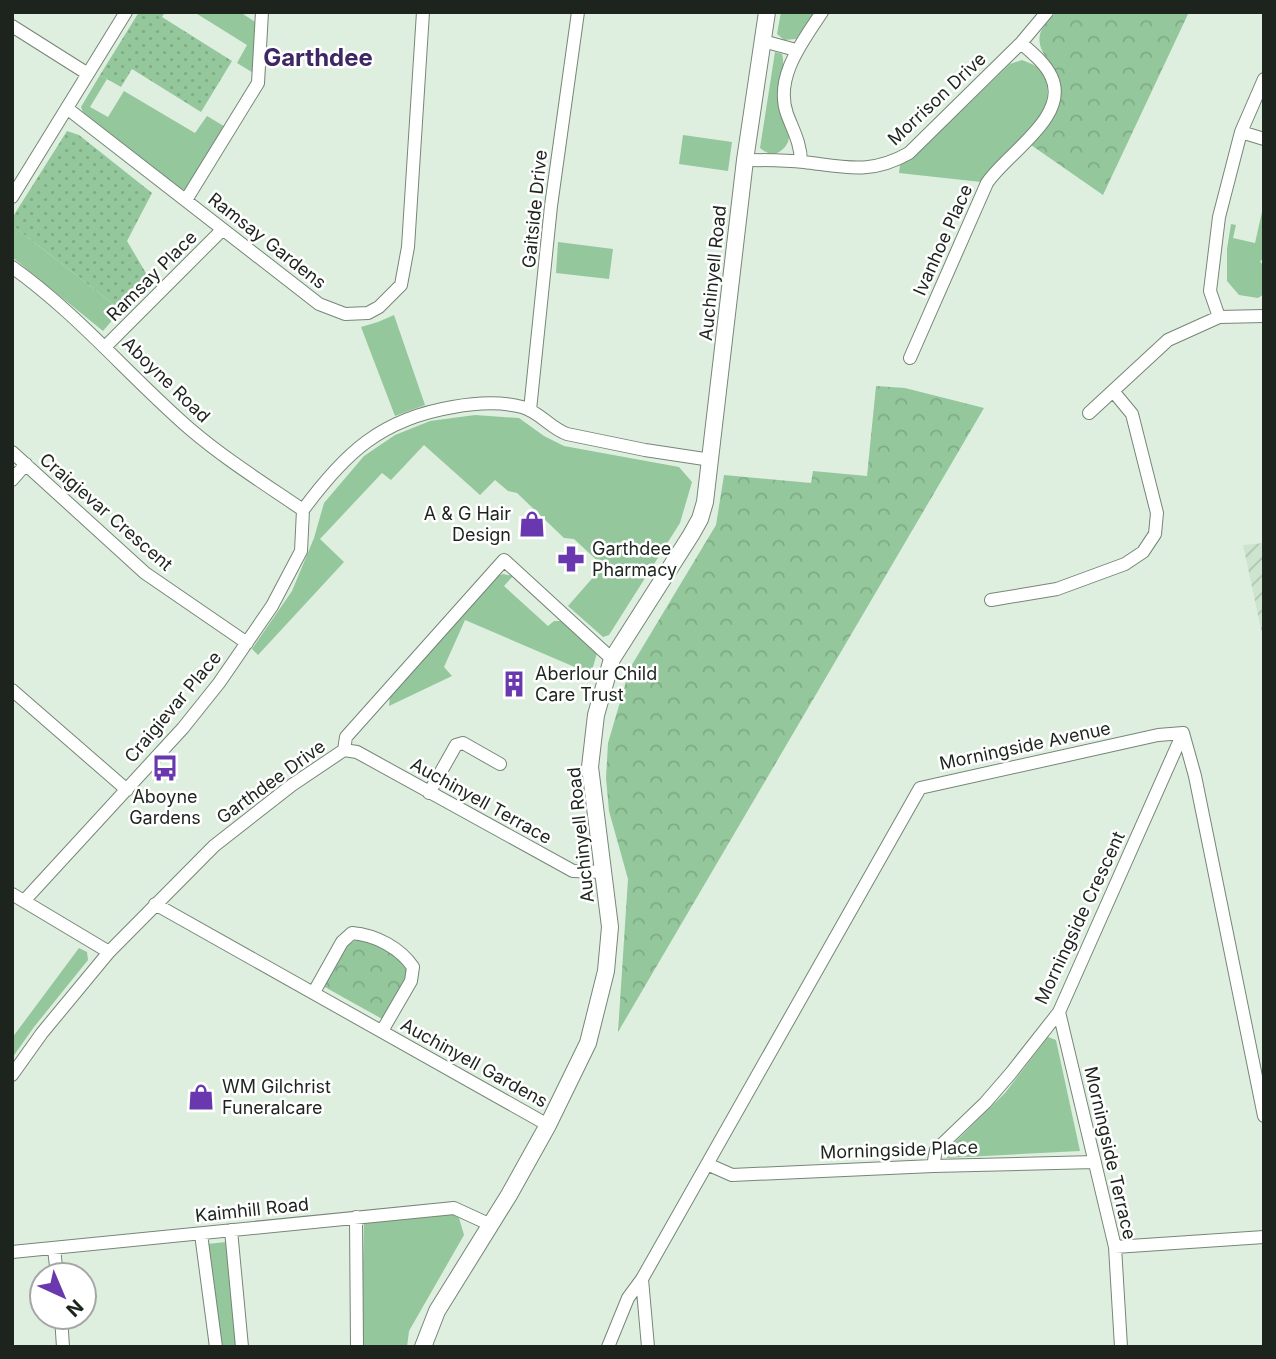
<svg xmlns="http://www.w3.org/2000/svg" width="1276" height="1359" font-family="Inter,sans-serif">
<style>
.industrial{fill:url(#industrial-furrows)}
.grass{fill:#94c79b}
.forest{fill:url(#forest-crowns)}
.garden{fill:url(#garden-dots)}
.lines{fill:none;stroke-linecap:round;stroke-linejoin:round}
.minor-casing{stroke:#768677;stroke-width:14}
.tertiary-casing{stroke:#768677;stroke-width:18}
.minor{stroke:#fff;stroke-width:12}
.tertiary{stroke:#fff;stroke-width:16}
.labels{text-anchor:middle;stroke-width:5;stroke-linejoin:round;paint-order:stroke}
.street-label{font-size:18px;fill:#1d241e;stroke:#fff}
.poi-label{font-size:18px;fill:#1d241e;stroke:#fff;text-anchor:start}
.district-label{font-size:24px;font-weight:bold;fill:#3e2863;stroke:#fff}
</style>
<defs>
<pattern id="industrial-furrows" width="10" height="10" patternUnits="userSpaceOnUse" patternTransform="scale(1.75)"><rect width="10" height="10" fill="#cde5cf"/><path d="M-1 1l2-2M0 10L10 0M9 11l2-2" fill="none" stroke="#b0c4b1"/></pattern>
<pattern id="forest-crowns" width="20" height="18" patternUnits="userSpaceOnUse" patternTransform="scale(1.75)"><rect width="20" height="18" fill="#94c79b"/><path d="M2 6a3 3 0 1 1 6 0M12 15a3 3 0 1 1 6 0" fill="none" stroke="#7fab85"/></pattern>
<pattern id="garden-dots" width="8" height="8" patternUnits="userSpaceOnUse" patternTransform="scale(1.75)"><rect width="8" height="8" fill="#94c79b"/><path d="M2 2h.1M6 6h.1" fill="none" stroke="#7fab85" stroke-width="1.8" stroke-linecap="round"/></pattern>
</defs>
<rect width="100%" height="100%" fill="#deefdf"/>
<path class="industrial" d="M 1264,543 L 1264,643 L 1243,545 Z"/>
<path class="grass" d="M 194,12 L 240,12 L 260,25 L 255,74 L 237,63 L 247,45 Z
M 781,12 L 815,12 L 796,39 L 784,40 L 777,34 Z
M 775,52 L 782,54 C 786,67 778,79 779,92 C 781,111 801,139 779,152 C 772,156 766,153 760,148 Z
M 1022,60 C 1036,65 1046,70 1047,86 C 1053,127 1000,150 981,182 L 899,173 L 900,165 L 914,157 L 1010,64 Z
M 100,75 L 107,79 L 90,107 L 108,117 L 124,91 L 195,133 L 207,116 L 227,128 L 190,188 L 182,190 L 83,112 L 81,107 Z
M 683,135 L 732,142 L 728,171 L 679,164 Z
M 1262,212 L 1264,259 L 1260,261 L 1264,267 L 1264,294 L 1258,298 L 1239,295 L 1227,281 L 1227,249 L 1231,224 L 1236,225 L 1233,238 L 1255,243 Z
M 12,225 L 121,310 L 103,331 L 12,257 Z
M 558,242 L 613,249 L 609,279 L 556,273 Z
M 394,315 L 425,405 L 395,416 L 361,327 L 378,322 Z
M 475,415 L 519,418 L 544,436 L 564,446 L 679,467 L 692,482 L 680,523 L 609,635 L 603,637 L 568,606 L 603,566 L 574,539 L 564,538 L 517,493 L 508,491 L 495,480 L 480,495 L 424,445 L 391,480 L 382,473 L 320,539 L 344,562 L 258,655 L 252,649 L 292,591 L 314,538 L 324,503 L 364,456 L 395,435 L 430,421 Z
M 503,574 L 513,576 L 504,586 L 548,626 L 554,621 L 562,621 L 597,653 L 591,674 L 465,620 L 444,667 L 452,676 L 389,706 L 390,695 L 494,577 Z
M 79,948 L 87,952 L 88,960 L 34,1027 L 12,1058 L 12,1038 Z
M 1048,1037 L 1056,1040 L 1080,1151 L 947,1158 L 945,1152 L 1005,1093 Z
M 450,1212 L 459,1218 L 464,1235 L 409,1331 L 407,1347 L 361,1347 L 364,1223 Z
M 226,1242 L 238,1341 L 236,1347 L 221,1347 L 207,1244 Z"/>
<path class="forest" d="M 1056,12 L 1189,12 L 1103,195 L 1031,145 C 1052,124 1071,98 1054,68 C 1047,57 1037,50 1040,34 C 1042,27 1051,18 1056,12 Z
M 876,386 L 905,388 L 984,408 L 618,1032 L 628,879 L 609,811 L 606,778 L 608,743 L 630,668 L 716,525 L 724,475 L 811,483 L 813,471 L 867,476 Z
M 361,938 C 371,940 378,945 387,949 C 424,970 400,992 384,1020 L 323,986 C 333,968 340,945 361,938 Z"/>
<path class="garden" d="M 139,12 L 165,12 L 162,17 L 232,61 L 201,112 L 132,69 L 121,87 L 100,75 Z
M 67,131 L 79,135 L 152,193 L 127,241 L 150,280 L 121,310 L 12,225 L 12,218 Z"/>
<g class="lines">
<g class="minor-casing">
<path id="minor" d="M 12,26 L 88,74
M 763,41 L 796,50
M 68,109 L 319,304 L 345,314 L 368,313 L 379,307 L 401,285 L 408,247 L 423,12
M 1241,132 L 1264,139
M 745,160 C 764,160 785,160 804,162 C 845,167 871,175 909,153 L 1021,43 L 1047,12
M 801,162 C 801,144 793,130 787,114 C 774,77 803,41 822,12
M 12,197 L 126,12
M 186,200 L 258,83 L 262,12
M 12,267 C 78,314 129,376 190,429 C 225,459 265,484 303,510
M 1219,317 L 1210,291 L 1219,217 L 1241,132 L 1264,79
M 106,346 L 222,230
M 910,358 L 987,183 C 1007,153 1071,116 1051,76 C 1045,63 1032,53 1021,43
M 530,410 L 551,206 L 578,12
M 1089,413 L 1168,340 L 1219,317 L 1264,316
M 12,452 L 145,573 L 247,643
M 12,480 L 26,464
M 303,510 C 345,453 381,419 453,407 C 475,403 499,401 522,407 C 540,412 550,428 567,434 L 645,450 L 711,460
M 991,600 L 1057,589 L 1125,564 L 1143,552 L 1155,534 L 1157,513 L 1132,414 L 1113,391
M 12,690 L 127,790
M 344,750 L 357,752 L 573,871 L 604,872
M 429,793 L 456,745 L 463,743 L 500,764
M 12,894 L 109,952
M 24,901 L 183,728 L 219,683 L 272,606 L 301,551 L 303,510
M 155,904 L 548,1125
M 314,992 L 342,942 L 352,933 C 376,935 400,948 413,967 L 411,981 L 382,1031
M 1059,1012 L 1115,1247 L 1121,1347
M 12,1075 L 42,1033 L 109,952 L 214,846 L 292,785 L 344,750 L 346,737 L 504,560 L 612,659
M 707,1164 L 732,1175 L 933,1166 L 1095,1162
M 933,1166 L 936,1150 L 985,1103 L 1011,1073 L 1059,1012 L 1183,733
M 356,1217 L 357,1347
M 231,1230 L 242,1347
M 201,1234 L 216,1347
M 1115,1247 L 1264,1237
M 54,1249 L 57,1275
M 12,1252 L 454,1208 L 491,1225
M 642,1279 L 648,1347
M 61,1317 L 63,1347
M 608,1347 L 628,1298 L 642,1279 L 920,788 L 1158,735 L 1183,733 L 1195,776 L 1264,1116"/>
</g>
<g class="tertiary-casing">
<path id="tertiary" d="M 423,1347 L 437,1311 L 509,1195 L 548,1125 L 588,1043 L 606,971 L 610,927 L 590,767 L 596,715 L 612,659 L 691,535 L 700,519 L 705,502 L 745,160 L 767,12"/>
</g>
<use href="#minor" class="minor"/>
<use href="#tertiary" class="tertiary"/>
</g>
<defs>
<g id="shop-bare" transform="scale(2.1)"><path d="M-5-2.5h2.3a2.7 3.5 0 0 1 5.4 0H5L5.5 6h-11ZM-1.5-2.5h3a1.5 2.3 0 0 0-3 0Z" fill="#6938af" stroke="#fff" stroke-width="2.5" paint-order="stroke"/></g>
<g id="pharmacy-bare" transform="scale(2.1)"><path d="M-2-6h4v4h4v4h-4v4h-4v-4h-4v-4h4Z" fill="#6938af" stroke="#fff" stroke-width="2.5" paint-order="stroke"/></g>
<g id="building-bare" transform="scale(2.1)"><path d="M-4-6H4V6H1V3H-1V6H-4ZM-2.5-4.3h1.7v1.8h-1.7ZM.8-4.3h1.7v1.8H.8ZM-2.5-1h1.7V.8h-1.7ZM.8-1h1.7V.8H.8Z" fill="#6938af" stroke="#fff" stroke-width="2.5" paint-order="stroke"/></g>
<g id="bus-bare" transform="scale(2.1)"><path d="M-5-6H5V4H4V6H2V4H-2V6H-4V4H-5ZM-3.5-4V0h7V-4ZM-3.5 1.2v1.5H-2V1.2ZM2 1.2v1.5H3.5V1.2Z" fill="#6938af" stroke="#fff" stroke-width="2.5" paint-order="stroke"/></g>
</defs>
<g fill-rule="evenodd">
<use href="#shop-bare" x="532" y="524"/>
<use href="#pharmacy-bare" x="571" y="559"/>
<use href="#building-bare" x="514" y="684"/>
<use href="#bus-bare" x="165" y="768"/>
<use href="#shop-bare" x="201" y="1097"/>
</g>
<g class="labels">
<g class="street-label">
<text transform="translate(937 99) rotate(-43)" y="6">Morrison Drive</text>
<text transform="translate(535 209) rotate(-84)" y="6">Gaitside Drive</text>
<text transform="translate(943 240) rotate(-66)" y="6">Ivanhoe Place</text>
<text transform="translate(267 241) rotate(38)" y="6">Ramsay Gardens</text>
<text transform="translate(713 273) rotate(-84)" y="6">Auchinyell Road</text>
<text transform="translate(152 276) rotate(-45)" y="6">Ramsay Place</text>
<text transform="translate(166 380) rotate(44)" y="6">Aboyne Road</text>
<text transform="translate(106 512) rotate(41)" y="6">Craigievar Crescent</text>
<text transform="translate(173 707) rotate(-50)" y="6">Craigievar Place</text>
<text transform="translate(1025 746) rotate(-12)" y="6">Morningside Avenue</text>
<text transform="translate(271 782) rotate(-36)" y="6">Garthdee Drive</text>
<text transform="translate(481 801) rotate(29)" y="6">Auchinyell Terrace</text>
<text transform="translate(581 835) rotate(-96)" y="6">Auchinyell Road</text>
<text transform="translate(1080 918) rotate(-65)" y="6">Morningside Crescent</text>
<text transform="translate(474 1063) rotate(29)" y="6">Auchinyell Gardens</text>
<text transform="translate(899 1150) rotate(-2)" y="6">Morningside Place</text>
<text transform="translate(1110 1153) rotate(77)" y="6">Morningside Terrace</text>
<text transform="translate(252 1210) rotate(-6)" y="6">Kaimhill Road</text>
</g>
<g class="poi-label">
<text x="511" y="520" text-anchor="end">A &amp; G Hair<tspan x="511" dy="21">Design</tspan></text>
<text x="592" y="555">Garthdee<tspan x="592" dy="21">Pharmacy</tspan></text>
<text x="535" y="680">Aberlour Child<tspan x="535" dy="21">Care Trust</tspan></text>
<text x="165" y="803" text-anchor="middle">Aboyne<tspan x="165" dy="21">Gardens</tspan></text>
<text x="222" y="1093">WM Gilchrist<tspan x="222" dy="21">Funeralcare</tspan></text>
</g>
<g class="district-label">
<text x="318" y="66">Garthdee</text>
</g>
</g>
<rect width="1276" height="1359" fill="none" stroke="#1d241e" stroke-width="28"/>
<g transform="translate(63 1296) rotate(136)"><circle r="33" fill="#ffffff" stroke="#a5a7a5" stroke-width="2"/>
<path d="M0-5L12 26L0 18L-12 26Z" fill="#6938af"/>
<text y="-10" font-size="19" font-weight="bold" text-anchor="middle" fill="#1d241e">N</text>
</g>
</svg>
